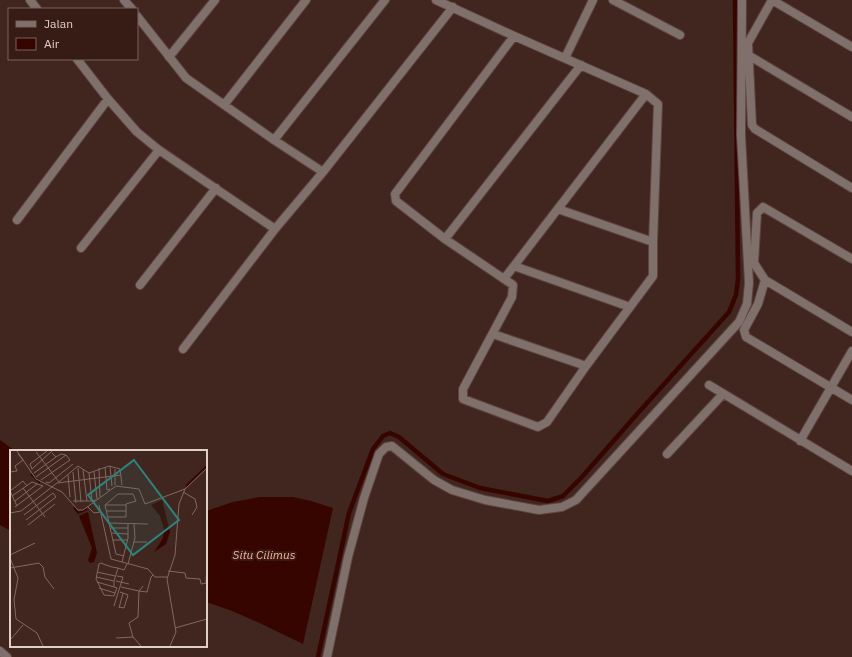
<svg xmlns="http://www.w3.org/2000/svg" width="852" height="657" font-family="'IBM Plex Sans',sans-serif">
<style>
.water{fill:#360500}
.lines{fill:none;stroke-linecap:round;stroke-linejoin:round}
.stream{stroke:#360500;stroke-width:4.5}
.minor-casing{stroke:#5e433e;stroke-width:10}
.minor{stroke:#7f706c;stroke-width:8}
.labels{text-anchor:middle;stroke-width:4;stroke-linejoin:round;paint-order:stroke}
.water-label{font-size:12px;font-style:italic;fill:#feaa96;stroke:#371b15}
.inset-river{fill:none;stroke:#360500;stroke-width:2}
.inset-road{fill:none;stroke:#816963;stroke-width:1}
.view{fill:#2e837c;fill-opacity:0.15;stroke:#2e837c;stroke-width:2}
.inset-edge{fill:none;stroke:#e1cec9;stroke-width:2}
</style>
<rect width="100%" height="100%" fill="#41251f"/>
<path class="water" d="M 0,440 L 15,451 L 11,451 L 11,531 L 0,525 Z
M 260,497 L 293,497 L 311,501 L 333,508 L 303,644 C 271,629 240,612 206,602 L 206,511 L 233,502 Z"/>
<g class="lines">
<path class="stream" d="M 318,657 L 349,513 L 373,449 L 383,436 L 390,433 L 399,437 L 443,474 L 480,488 L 548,501 L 563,496 L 581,478 L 638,413 L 729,312 L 736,295 L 738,279 L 735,0"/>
<g class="minor-casing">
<path id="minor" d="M 30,0 L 37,9
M 124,0 L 132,9
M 436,0 L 514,36 L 646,94 L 658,104 L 653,242 L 653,276 L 586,366 L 547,422 L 538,427 L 463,399 L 463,389 L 512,297 L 513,285 L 445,239 L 396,201 L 395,194 L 514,36
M 613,0 L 680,35
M 772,0 L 748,43 L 752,125 L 755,129 L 852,188
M 772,0 L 852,47
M 137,16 L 186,78 L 274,140 L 323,172
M 748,55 L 852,117
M 169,57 L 215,0
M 565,58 L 593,0
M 77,59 L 108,99 L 137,132 L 159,150 L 275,229
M 224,105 L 306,0
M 274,140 L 385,0
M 558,209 L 653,242
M 17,220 L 108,99
M 445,239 L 581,65
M 81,248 L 159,150
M 852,259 L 763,207 L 757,213 L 754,263 L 765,280 L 758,304 L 744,330 L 746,337 L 852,400
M 514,266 L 630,307
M 504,279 L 646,94
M 765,280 L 852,332
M 140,285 L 216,188
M 493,334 L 586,366
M 183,349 L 275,229 L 323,172 L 453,7
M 709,385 L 852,471
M 800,441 L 852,351
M 667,454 L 723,394
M 0,651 L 7,657
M 327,657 L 348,557 L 364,498 L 379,454 L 386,447 L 392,446 L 434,480 L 452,490 L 485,500 L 539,510 L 562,507 L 576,500 L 739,322 L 747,304 L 749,283 L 741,135 L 742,0"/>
</g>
<use href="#minor" class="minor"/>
</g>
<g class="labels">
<g class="water-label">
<text x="264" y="559">Situ Cilimus</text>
</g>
</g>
<g transform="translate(10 450)">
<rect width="197" height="197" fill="#41251f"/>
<path d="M 152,50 L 160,82 L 156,94 L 144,102 L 153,88 L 154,79 L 150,66 L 141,55 ZM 78,62 L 87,103 L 84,112 L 80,113 L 78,110 L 82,98 L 69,66 Z" fill="#360500"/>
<path class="inset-river" d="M 21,24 L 30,33M 176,36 L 197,16M 64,57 L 68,63 L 77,59"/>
<path class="inset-road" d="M 7,1 L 26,29 L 52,42 L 68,60 L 73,60 L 106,36 L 129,39 L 135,54 L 175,39M 37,1 L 20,14 L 22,19 L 42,1M 26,2 L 49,32 L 68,16 L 79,23M 100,16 L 102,36M 95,17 L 97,40 L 100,39M 68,18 L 71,52M 89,18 L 90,47M 73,20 L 77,51M 0,22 L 7,21 L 5,16 L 13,10 L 8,4M 63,22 L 66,53M 84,22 L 87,49M 24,23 L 46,7 L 42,3M 58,25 L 60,47M 26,27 L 56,5 L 51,4 L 46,7M 31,30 L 60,10 L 56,5M 36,32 L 39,33 L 63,14M 105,35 L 105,19M 13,38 L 35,67M 173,42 L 185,49 L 187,57 L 182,65M 2,46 L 22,32 L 33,36 L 5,57M 86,50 L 82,51 L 79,23 L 99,16 L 110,19 L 112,35M 5,51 L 27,34M 63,51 L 82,51M 89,55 L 101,109 L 138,119 L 145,127 L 157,127M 95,55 L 108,44 L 123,44 L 126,51 L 116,54 L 116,67 L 98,67M 95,55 L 106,104 L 114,106M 95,55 L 116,55M 7,56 L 0,41 L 13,31 L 17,36M 78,57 L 84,63 L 90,62M 97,61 L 116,61M 0,63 L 11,61 L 47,33 L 111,25M 14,65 L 43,43 L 46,47 L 16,70M 99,73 L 138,74M 18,75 L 45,54M 101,78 L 118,78M 102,83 L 118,84M 103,90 L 118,90M 124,92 L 137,92M 0,105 L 25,93M 0,108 L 8,128 L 4,150 L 6,169 L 27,183 L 33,196M 112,112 L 118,88 L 118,73M 118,114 L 125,88 L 124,73M 0,118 L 29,113 L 33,117 L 35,127 L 44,139M 108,118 L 104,131 L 104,137 L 107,138 L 104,146 L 94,145 L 86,129 L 89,114 L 91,113 L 96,115 L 102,117 L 108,118 L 114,120 L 117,114M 158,121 L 175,123 L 176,128 L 190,129 L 191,134 L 197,133M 87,122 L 105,126M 86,127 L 104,131M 106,131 L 119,134M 87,132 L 104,137M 196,133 L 197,114M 111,137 L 129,141 L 133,136M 89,138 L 105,143M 104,156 L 113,127 L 107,126M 109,157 L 114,158 L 118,145 L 110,142M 109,158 L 113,143M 165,178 L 197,169M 106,188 L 123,187M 0,190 L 13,175M 131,196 L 123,187 L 119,173 L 128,167 L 129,141 L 137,142 L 141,127 L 143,125M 160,196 L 166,182 L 157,129 L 165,105 L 169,54 L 175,39 L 197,18"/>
<path class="view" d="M 124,10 L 169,70 L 123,105 L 78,45 Z"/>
<rect width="197" height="197" class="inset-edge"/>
</g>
<rect x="8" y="8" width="130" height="52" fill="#371b15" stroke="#7b635d"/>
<rect x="16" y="21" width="20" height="6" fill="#7f706c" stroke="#7b635d"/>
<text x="44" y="28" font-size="12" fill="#e1cec9">Jalan</text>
<rect x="16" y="38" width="20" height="12" fill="#360500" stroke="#7b635d"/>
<text x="44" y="48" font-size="12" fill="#e1cec9">Air</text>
</svg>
